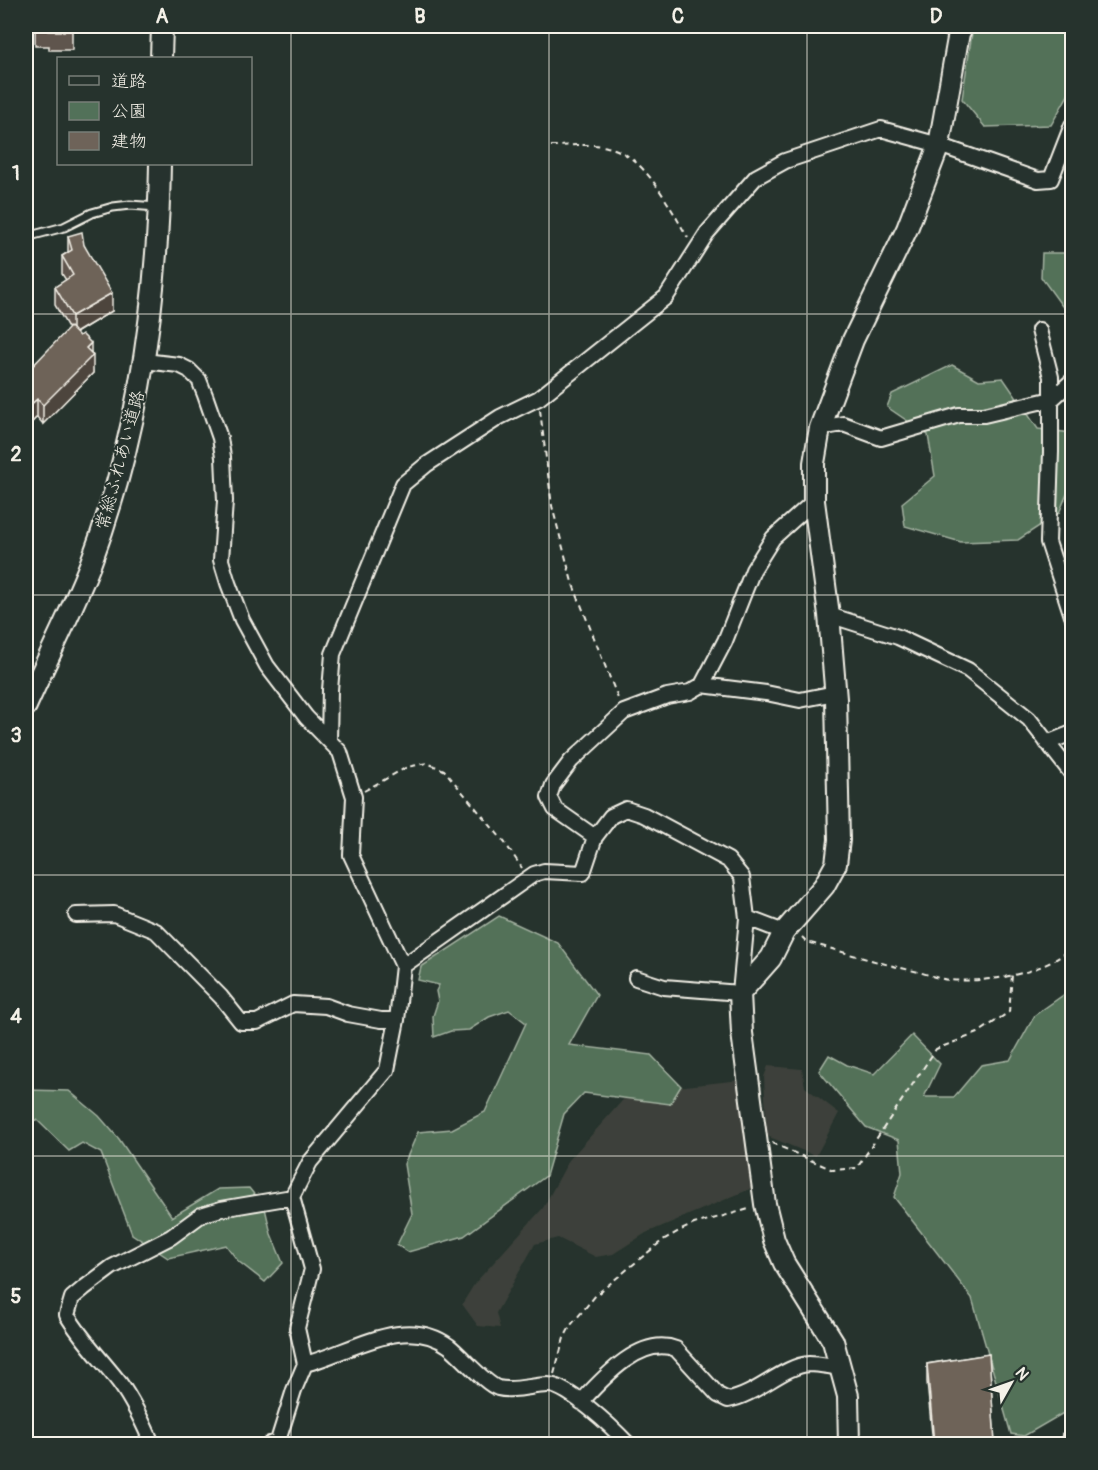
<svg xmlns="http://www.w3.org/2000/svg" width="1098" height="1470" font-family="Pangolin,'Klee One',sans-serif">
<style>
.built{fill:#3c413a}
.green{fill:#527159;stroke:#a3b1a0;stroke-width:1.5}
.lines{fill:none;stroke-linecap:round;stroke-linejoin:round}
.lane-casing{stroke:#f4f1e8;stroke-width:11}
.street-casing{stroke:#f4f1e8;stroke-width:18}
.secondary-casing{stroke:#f4f1e8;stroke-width:24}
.path{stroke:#f4f1e8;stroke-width:2;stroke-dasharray:6 4.5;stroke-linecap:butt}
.lane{stroke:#26332d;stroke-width:7}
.street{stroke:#26332d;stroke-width:14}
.secondary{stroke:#26332d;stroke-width:20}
.wall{fill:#5f554d;stroke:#f4f1e8;stroke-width:1.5}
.shaded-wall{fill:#4d453e;stroke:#f4f1e8;stroke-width:1.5}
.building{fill:#6e6359;stroke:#f4f1e8;stroke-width:1.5}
.grid{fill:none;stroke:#f4f1e8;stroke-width:1.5;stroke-opacity:0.55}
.labels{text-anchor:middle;stroke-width:4.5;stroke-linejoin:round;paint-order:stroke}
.street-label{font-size:18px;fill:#f4f1e8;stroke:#26332d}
.neatline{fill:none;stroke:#f4f1e8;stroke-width:2}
.grid-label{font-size:20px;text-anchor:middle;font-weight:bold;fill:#f4f1e8}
</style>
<rect width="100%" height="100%" fill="#26332d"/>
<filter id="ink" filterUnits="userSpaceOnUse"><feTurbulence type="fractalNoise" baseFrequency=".0167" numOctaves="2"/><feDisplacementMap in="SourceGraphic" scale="12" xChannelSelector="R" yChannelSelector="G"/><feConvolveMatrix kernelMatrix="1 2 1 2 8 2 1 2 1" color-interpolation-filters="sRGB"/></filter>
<g filter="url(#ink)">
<path class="built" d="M 768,1066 L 802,1069 L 805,1087 L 839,1113 L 816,1156 L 767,1136 L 764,1077 Z
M 741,1080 L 762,1184 L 646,1233 L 613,1254 L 596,1257 L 558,1238 L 535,1244 L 496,1313 L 500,1328 L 478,1326 L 462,1304 L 475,1283 L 543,1208 L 569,1160 L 630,1092 Z"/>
<path class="green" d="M 976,26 L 1040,27 L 1072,26 L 1072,88 L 1051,125 L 985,127 L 962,99 L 972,33 Z
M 1042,253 L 1072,253 L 1072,314 L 1062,306 L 1041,277 Z
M 952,365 L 979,380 L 1003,378 L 1038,429 L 1072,433 L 1072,482 L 1059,513 L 1018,540 L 961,542 L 905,526 L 902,503 L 935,476 L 928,435 L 887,407 L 892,394 Z
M 499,916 L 558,943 L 597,995 L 569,1045 L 651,1055 L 681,1086 L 670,1104 L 584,1093 L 564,1114 L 546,1176 L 464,1236 L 408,1252 L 397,1245 L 412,1214 L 404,1164 L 418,1132 L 452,1129 L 485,1112 L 526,1023 L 509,1010 L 489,1017 L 469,1030 L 451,1031 L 434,1037 L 433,1016 L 438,1001 L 436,991 L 439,985 L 418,980 L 421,967 Z
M 1072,989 L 1072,1408 L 1024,1436 L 1011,1434 L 972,1298 L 894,1197 L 902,1173 L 899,1140 L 866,1127 L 819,1071 L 829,1055 L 847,1065 L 874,1074 L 912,1035 L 940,1064 L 924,1097 L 954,1097 L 981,1065 L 1010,1060 L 1035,1015 Z
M 26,1090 L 69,1091 L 99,1116 L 119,1139 L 172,1217 L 218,1189 L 249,1188 L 265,1208 L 271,1234 L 283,1263 L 265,1282 L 238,1261 L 226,1245 L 168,1258 L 132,1234 L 101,1153 L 82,1143 L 69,1151 L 37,1120 L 26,1121 Z"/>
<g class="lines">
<g class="lane-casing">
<path id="lane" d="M 26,237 L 64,227 L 92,213 L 113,207 L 130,205 L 157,207"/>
</g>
<g class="street-casing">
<path id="street" d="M 943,26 L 959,33
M 1039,330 L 1051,377 L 1051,452 L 1048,542 L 1072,616
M 144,361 L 179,365 L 189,370 L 199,380 L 205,395 L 220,438 L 223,457 L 225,501 L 221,560 L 228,583 L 242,620 L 267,666 L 306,717 L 340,752 L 354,797 L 351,855 L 403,966 L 397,1020 L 387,1070 L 310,1162 L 292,1197 L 312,1269 L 297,1328 L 305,1364
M 820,428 L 843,424 L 881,438 L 959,415 L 984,415 L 1052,399 L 1072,381
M 829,615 L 898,637 L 968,670 L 1029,719 L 1072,774
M 702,685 L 766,693 L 800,700 L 835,693
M 329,740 L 330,690 L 333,654 L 403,484 L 426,465 L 500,417 L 539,398 L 666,297 L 707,233 L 756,177 L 785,161 L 881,129 L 939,145 L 1038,180 L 1051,179 L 1072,125
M 1047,743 L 1072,733
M 595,837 L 555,809 L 549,797 L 553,785 L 571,761 L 624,712 L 667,696 L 690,692 L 702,685 L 725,641 L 753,570 L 773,538 L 814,501
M 76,915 L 114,914 L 156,931 L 221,997 L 241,1022 L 257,1022 L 293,1004 L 326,1006 L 348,1014 L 381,1020 L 397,1020
M 403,966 L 534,874 L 544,871 L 583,873 L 595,837 L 611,816 L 626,809 L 644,815 L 728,860 L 742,877 L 747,918 L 784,932
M 636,978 L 664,987 L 740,993 L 747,918
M 581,1402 C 603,1378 641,1335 676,1349 L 718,1395 L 728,1400 C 757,1395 783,1366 809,1364 C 820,1364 831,1367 842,1368
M 152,1444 C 145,1426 131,1398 119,1382 C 102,1360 82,1340 67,1315 L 72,1298 L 84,1288 L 112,1267 L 171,1237 L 201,1215 L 221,1209 L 292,1197
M 270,1444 L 278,1441 L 294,1390 L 305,1364 C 350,1353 404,1313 449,1346 C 462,1356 485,1384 498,1388 C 513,1392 533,1385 548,1385 C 568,1385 614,1429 628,1444"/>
</g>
<g class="secondary-casing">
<path id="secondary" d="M 161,58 L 162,26
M 26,706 C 47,659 71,613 90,565 C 139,436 158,301 160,164
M 849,1444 L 848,1396 L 833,1341 L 784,1263 L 774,1240 L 765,1204 L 742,1033 L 740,993 L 771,958 L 784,932 L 824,886 L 836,864 L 839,840 L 836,699 L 829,615 L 814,501 L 814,463 L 820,428 L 853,340 L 907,229 L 939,145 L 959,33 L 963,26"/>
</g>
<path class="path" d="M 551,146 C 568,146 591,143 607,147 C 645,154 670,208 688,238
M 540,410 L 552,506 L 572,582 L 619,701
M 364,791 L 407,767 L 427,763 L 444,770 L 505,843 L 522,868
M 802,937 L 807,942 C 844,952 881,964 919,972 C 929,975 940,979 950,980 C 988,983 1045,974 1072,947
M 772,1143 L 833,1170 L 857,1168 L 936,1049 L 978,1033 L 1009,1012 L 1012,975
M 554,1374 L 564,1338 L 571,1325 L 596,1295 L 663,1240 L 679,1231 L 694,1224 L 749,1209"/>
<use href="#lane" class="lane"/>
<use href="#street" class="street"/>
<use href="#secondary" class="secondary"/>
</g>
<path class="wall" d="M 35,26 L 72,26 L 72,50 L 49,50 L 49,46 L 35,46 Z
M 68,236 L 84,245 L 112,311 L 76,333 L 91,352 L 93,373 L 43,424 L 37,417 L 27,427 L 26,425 L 26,373 L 69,329 L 55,305 L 55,287 L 66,280 L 62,274 L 62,256 L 68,252 Z
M 989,1354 L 995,1444 L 933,1444 L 927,1382 L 927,1364 Z
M 1062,1434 L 1072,1444 L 1062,1444 Z"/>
<path class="shaded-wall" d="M 112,293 L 112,311 L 72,335 L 72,316 Z
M 91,343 L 91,357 L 93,355 L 93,373 L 43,424 L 43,405 L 86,348 Z
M 37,399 L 37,417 L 27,427 L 27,408 Z"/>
<path class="building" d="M 35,26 L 72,26 L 72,31 L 49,31 L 49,28 L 35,28 Z
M 82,232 L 84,245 L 112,293 L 72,316 L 55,287 L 73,275 L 62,256 L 72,250 L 68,236 Z
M 70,327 L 79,336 L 82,334 L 91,343 L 86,348 L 93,355 L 43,405 L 37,399 L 27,408 L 26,406 L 26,373 Z
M 989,1354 L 995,1443 L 989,1444 L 934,1444 L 927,1364 Z
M 1072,1425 L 1072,1444 L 1071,1444 L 1062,1434 Z"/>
</g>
<path class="grid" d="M 291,26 L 291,1444M 549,26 L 549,1444M 807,26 L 807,1444M 26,314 L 1072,314M 26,595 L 1072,595M 26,875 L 1072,875M 26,1156 L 1072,1156"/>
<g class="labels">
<g class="street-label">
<text transform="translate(120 460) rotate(-75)" y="6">常総ふれあい道路</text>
</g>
</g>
<rect width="1098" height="1470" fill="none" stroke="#26332d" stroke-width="66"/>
<rect x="57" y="57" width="195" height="108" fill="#26332d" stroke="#787f78" stroke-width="1.5"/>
<rect x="69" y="76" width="30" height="9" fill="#26332d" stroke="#787f78" stroke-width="1.5"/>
<text x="111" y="87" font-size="18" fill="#f4f1e8">道路</text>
<rect x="69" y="102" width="30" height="18" fill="#527159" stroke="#787f78" stroke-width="1.5"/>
<text x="111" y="117" font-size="18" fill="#f4f1e8">公園</text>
<rect x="69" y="132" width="30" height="18" fill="#6e6359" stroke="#787f78" stroke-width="1.5"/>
<text x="111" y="147" font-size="18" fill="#f4f1e8">建物</text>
<g transform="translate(1011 1383) rotate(50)" stroke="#26332d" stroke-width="4.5" paint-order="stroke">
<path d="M0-4.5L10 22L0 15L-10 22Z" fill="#f4f1e8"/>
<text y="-9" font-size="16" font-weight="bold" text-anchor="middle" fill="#f4f1e8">N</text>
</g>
<rect x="33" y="33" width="1032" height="1404" class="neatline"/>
<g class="grid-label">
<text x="162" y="23">A</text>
<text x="420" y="23">B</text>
<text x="678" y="23">C</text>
<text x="936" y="23">D</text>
<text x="16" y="180">1</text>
<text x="16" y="461">2</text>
<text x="16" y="742">3</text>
<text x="16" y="1023">4</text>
<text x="16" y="1303">5</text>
</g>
</svg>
